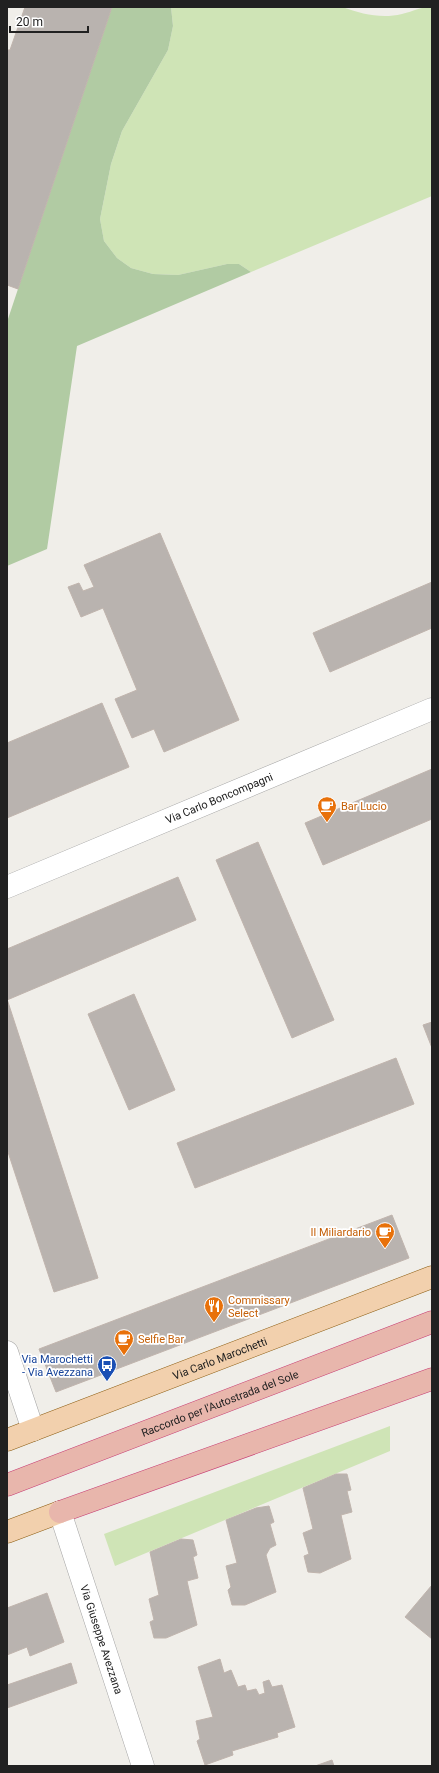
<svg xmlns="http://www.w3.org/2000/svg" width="439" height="1773" font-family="Roboto,sans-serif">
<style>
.grass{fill:#cfe4b6}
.forest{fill:#b1cba3}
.building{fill:#b9b3af;stroke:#c0b4ad}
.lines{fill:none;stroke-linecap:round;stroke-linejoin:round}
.minor-casing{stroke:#a2a2a2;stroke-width:23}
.tertiary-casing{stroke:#a2a2a2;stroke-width:23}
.primary-casing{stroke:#8c5d12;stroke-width:23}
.trunk-casing{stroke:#c73d74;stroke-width:23}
.minor{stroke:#fff;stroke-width:22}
.tertiary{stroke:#fff;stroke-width:22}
.primary{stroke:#f2d0ad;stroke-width:22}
.trunk{stroke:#e8b6ac;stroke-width:22}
.labels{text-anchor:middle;stroke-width:3.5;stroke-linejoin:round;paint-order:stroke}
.street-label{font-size:11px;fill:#212121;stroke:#fff}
.food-label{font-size:11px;fill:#c56008;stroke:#fff;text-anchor:start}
.transit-label{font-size:11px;fill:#164399;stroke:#fff;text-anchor:end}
</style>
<rect width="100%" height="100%" fill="#f0eee9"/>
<path class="grass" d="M 171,7 L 342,7 C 362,14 381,19 402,14 C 415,11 418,7 432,7 L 432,196 L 251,272 L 239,264 L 227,264 L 178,275 L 153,274 L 131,268 L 117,258 L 104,241 L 100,219 L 111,164 L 122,131 L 168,50 L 173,26 Z
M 390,1426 L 390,1451 L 115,1566 L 104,1534 Z"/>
<path class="forest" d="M 112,7 L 171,7 L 173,26 L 168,50 L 122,131 L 111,164 L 100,219 L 104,241 L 117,258 L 131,268 L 153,274 L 178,275 L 227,264 L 239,264 L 251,272 L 77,346 L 47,549 L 7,566 L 7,322 Z"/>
<path class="building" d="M 25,7 L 112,7 L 18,289 L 7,285 L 7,50 L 10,50 Z
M 160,533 L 239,720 L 164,752 L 154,729 L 132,738 L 115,699 L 137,690 L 103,608 L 81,617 L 68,587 L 79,583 L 83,591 L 94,587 L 84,565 Z
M 432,582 L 432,628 L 330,672 L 313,633 Z
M 102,703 L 129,767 L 7,818 L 7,743 Z
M 432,769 L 432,819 L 323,865 L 305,823 Z
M 258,842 L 334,1020 L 292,1038 L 216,860 Z
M 178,877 L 196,920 L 7,1000 L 7,949 Z
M 134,994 L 175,1090 L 129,1110 L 88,1014 Z
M 7,999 L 98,1278 L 54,1292 L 7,1149 Z
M 432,1022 L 432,1048 L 423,1025 Z
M 396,1058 L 414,1104 L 195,1188 L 177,1143 Z
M 392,1215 L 409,1258 L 56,1392 L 39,1349 Z
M 336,1474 L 347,1474 L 351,1490 L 347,1491 L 352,1512 L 341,1515 L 351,1559 L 320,1573 L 308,1572 L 304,1556 L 309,1554 L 303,1533 L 313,1529 L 303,1488 Z
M 269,1506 L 274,1522 L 270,1524 L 276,1545 L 270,1548 L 266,1555 L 276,1592 L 245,1605 L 232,1605 L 228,1590 L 231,1587 L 226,1566 L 237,1563 L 226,1520 L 256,1508 Z
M 181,1539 L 193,1540 L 197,1555 L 193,1557 L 198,1578 L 187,1581 L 197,1625 L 166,1638 L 154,1638 L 150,1622 L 154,1620 L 149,1599 L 159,1595 L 150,1552 Z
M 432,1585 L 432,1639 L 405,1617 Z
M 47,1593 L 64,1642 L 30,1656 L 27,1647 L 7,1655 L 7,1608 Z
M 220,1659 L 224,1673 L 231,1670 L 238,1687 L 245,1685 L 247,1691 L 256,1689 L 259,1695 L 265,1693 L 263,1682 L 269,1680 L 272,1687 L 282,1685 L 295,1727 L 277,1733 L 278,1737 L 232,1751 L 233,1755 L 205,1765 L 197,1741 L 200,1739 L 196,1721 L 213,1717 L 198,1667 Z
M 71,1663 L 77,1683 L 7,1708 L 7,1685 Z
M 332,1760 L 334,1766 L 315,1766 Z"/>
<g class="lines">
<g class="minor-casing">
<g id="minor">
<path d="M 7,1352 L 33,1430"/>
<path id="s1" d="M 60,1512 L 143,1766"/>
</g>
</g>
<g class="tertiary-casing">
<g id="tertiary">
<path id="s2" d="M 7,887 L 432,709"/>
</g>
</g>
<g class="primary-casing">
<g id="primary">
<path id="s3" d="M 7,1440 L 432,1277"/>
<path d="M 7,1532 L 60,1512"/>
</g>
</g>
<g class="trunk-casing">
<g id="trunk">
<path id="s4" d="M 7,1485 L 432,1322"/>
<path d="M 60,1512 L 432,1379"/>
</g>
</g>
<use href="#minor" class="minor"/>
<use href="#tertiary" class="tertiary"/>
<use href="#primary" class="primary"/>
<use href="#trunk" class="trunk"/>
</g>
<defs>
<g id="cafe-pin" transform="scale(1)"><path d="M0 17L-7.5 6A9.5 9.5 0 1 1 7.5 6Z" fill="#e8710a" stroke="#fff"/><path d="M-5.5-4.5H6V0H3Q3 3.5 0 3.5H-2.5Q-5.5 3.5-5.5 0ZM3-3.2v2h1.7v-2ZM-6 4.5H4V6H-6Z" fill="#fff"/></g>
<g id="restaurant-pin" transform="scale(1)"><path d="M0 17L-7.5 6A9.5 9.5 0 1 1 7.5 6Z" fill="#e8710a" stroke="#fff"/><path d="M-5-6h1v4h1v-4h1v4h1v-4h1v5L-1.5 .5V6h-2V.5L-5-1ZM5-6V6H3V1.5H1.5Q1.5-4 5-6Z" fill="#fff"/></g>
<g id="bus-pin" transform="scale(1)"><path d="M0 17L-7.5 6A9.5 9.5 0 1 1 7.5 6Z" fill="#1a4fb4" stroke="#fff"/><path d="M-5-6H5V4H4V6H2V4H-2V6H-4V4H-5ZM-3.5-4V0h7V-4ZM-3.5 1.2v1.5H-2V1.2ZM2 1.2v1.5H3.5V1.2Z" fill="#fff"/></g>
</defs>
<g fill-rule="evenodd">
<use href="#cafe-pin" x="327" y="806"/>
<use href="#cafe-pin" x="385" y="1232"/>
<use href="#restaurant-pin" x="214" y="1306"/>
<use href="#cafe-pin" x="124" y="1339"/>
<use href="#bus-pin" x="107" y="1365"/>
</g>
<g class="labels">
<g class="street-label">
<text dy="4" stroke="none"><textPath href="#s2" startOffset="230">Via Carlo Boncompagni</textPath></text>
<text dy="4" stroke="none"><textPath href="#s3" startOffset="228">Via Carlo Marochetti</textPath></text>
<text dy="4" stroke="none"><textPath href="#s4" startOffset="228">Raccordo per l'Autostrada del Sole</textPath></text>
<text dy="4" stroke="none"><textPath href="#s1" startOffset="134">Via Giuseppe Avezzana</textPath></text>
</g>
<g class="food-label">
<text x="341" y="810">Bar Lucio</text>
<text x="371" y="1236" text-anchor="end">Il Miliardario</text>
<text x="228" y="1304">Commissary<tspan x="228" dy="13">Select</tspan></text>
<text x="138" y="1343">Selfie Bar</text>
</g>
<g class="transit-label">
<text x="93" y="1363">Via Marochetti<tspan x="93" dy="13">- Via Avezzana</tspan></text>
</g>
</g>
<rect width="439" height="1773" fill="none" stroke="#212121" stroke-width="16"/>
<path d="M10 26v6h78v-6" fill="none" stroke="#212121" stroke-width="2"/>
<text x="16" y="26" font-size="12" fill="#212121" stroke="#ffffff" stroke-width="3" paint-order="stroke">20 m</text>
</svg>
